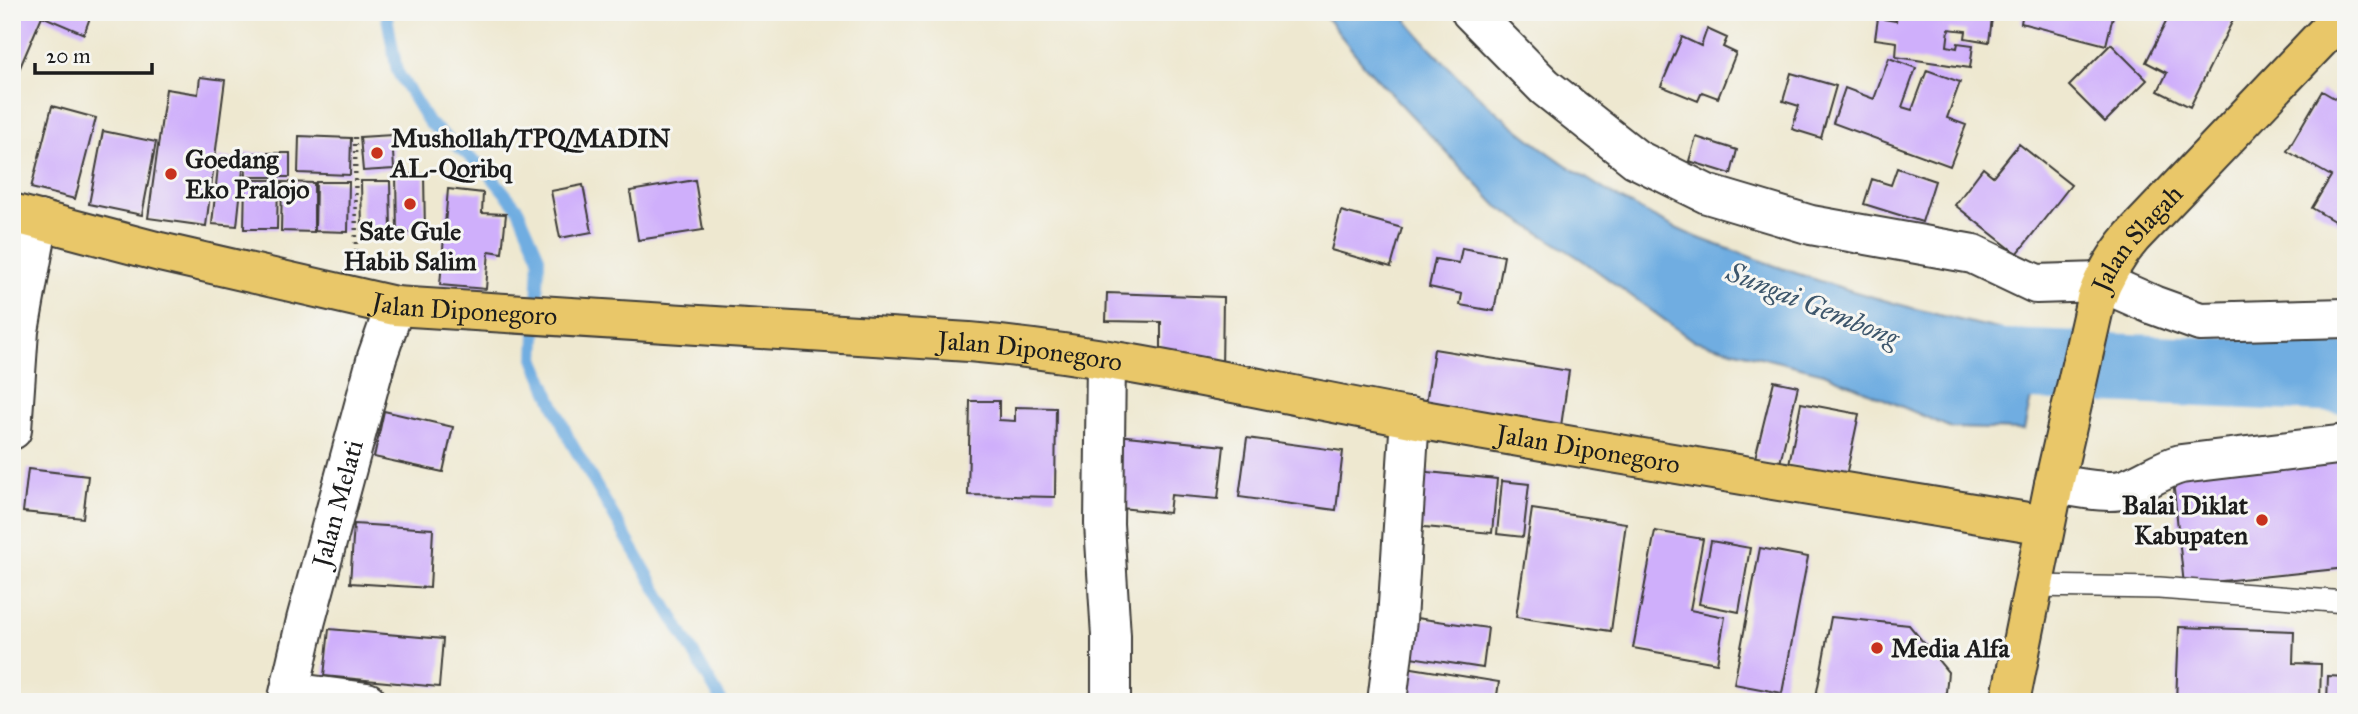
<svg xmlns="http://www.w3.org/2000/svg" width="2358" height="714" font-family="'IM FELL Great Primer',serif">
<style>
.water{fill:#6fade1;stroke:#46647e;stroke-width:2}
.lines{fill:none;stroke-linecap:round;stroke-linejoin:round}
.stream{stroke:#6fade1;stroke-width:12}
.river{stroke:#6fade1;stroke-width:70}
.building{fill:#cfaffb}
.service-casing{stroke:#3c3b37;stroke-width:24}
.minor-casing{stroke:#3c3b37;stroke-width:42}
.primary-casing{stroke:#3c3b37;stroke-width:42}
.path{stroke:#3c3b37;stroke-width:4.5;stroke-dasharray:2 5;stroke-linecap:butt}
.service{stroke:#fff;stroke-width:21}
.minor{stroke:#fff;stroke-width:38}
.primary{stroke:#e9c769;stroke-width:38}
.poi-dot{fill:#c8321e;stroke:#f6f6f2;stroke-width:2.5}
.labels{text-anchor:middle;stroke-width:6;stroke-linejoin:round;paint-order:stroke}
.poi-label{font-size:26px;font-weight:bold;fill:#1c1c1c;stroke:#f6f6f2;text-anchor:start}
.street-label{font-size:26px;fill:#1c1c1c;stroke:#f6f6f2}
.water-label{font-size:28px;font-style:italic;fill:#3d566b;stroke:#f6f6f2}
</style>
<rect width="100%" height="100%" fill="#f6f6f2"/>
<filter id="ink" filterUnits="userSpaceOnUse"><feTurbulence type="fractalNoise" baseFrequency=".0143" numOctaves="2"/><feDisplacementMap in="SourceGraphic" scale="14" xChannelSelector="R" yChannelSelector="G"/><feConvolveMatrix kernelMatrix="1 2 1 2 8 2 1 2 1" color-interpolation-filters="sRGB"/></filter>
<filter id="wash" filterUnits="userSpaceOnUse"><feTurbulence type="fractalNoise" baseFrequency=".00686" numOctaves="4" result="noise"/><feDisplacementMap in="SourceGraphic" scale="28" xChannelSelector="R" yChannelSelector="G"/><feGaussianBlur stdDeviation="1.57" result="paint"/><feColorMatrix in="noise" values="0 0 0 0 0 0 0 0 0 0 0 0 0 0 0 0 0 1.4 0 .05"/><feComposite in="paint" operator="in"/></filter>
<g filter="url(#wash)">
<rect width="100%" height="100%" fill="#eee8d0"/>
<path class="water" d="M 1322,12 L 1400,12 C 1473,104 1572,179 1678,229 C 1700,240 1725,247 1748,256 C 1844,292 1943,318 2044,339 L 2024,430 L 1951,428 L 1824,373 L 1692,340 L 1582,260 L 1497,206 L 1365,66 Z"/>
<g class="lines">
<path class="stream" d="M 386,12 L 397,71 L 429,123 L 486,170 L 518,209 L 539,257 L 535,361 L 569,439 L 722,702"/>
<path class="river" d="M 1945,357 L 1957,362 L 2346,378"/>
</g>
<g id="blocks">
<path class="building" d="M 12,12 L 92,12 L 84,34 L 42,16 L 12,86 Z
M 1898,12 L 1951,12 L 1992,18 L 1989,42 L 1965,38 L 1966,31 L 1949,29 L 1947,46 L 1957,48 L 1958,43 L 1973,45 L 1970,68 L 1896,57 L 1897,42 L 1875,39 L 1878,18 L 1896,21 Z
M 2023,12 L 2114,12 L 2106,45 L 2021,23 Z
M 2171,12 L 2222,12 L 2234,18 L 2190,107 L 2158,91 L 2167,73 L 2146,62 Z
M 1707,29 L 1727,38 L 1723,47 L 1736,53 L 1718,98 L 1702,92 L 1698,101 L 1661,86 L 1682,37 L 1701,46 Z
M 2111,44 L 2147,80 L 2105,122 L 2069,86 Z
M 1889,58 L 1916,68 L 1902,107 L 1912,110 L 1927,70 L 1960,82 L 1947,118 L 1966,125 L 1950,166 L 1833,123 L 1845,88 L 1874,99 Z
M 1791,73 L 1836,86 L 1821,138 L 1792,129 L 1799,106 L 1783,101 Z
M 200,77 L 225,80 L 206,226 L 148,218 L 166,89 L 198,94 Z
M 2322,91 L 2346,105 L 2346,228 L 2312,208 L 2331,176 L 2287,151 Z
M 52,106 L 96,118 L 75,199 L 31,188 Z
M 103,131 L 156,142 L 142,215 L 89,204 Z
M 392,135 L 394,169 L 363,171 L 360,137 Z
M 299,136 L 351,138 L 350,175 L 298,173 Z
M 1696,137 L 1737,150 L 1731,174 L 1689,161 Z
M 2019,144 L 2071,185 L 2017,254 L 1955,205 L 1983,168 L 1993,176 Z
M 245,153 L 290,153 L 290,177 L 246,177 Z
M 219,157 L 244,160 L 237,226 L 212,224 Z
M 1897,168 L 1935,181 L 1922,222 L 1864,204 L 1872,179 L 1891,185 Z
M 396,174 L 424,174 L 425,233 L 397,233 Z
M 245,180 L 278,180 L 277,229 L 244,229 Z
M 695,180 L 703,230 L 638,240 L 630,191 Z
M 361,181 L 390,181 L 391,230 L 362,230 Z
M 282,182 L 314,183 L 314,232 L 281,231 Z
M 316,182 L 349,182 L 348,232 L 315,231 Z
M 583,185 L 592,232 L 560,238 L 551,191 Z
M 448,189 L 483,193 L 482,213 L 506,214 L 502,253 L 489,251 L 486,289 L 440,285 Z
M 1341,211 L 1402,228 L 1391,267 L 1331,250 Z
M 1462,248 L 1504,256 L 1494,311 L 1460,305 L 1462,294 L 1429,287 L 1435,259 L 1459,263 Z
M 1107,293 L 1223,297 L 1222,370 L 1161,367 L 1161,322 L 1106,321 Z
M 1434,349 L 1569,371 L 1560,433 L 1425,411 Z
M 1774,381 L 1798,386 L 1780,463 L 1755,458 Z
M 970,401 L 999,401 L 999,420 L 1015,421 L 1015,407 L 1056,408 L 1055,497 L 968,495 Z
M 1801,403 L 1859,414 L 1846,476 L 1789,464 Z
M 384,411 L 453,427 L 443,472 L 374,457 Z
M 1117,435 L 1224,446 L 1218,499 L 1171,495 L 1169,513 L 1111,507 Z
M 1247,438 L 1343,451 L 1336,510 L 1239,497 Z
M 2346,452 L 2346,568 L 2184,585 L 2172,471 Z
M 28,469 L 88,476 L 83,518 L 23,512 Z
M 1418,471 L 1497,479 L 1492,533 L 1413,526 Z
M 1502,481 L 1529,484 L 1523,537 L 1497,534 Z
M 1532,509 L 1626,523 L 1611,631 L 1516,617 Z
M 354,524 L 433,529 L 430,588 L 350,583 Z
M 1655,531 L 1703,539 L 1690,610 L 1725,617 L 1717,663 L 1633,648 Z
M 1711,541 L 1750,548 L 1739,612 L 1699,604 Z
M 1760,548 L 1808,557 L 1782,693 L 1734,684 Z
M 1409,617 L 1488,628 L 1483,668 L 1404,656 Z
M 1831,617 L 1909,625 L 1948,672 L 1945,702 L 1815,702 Z
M 2179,627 L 2294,631 L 2293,663 L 2321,664 L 2320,702 L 2176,702 Z
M 329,629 L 443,639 L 439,687 L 324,676 Z
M 1406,667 L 1499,682 L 1496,702 L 1442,702 L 1401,695 Z
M 2328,676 L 2346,677 L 2346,702 L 2327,702 Z"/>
</g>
</g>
<g filter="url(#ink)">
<use href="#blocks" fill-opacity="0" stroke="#3c3b37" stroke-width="2"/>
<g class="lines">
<g class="service-casing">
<path id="service" d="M 2032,586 L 2159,588 L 2346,602"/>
</g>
<g class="minor-casing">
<g id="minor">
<path d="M 1471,12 L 1545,87 L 1636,159 L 1707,194 L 1811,225 L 1973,254 L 2036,284 L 2101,282 L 2153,305 L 2200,322 L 2346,318"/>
<path d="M 1106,361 L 1104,524 L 1111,636 L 1111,702"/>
<path d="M 12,430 L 19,331 L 39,220"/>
<path d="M 2054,484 C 2073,486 2107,495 2125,489 C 2145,482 2161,469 2181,464 L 2346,444"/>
<path d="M 290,692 L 367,702"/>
<path id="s1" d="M 287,702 L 306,620 L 377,357 L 395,306"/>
<path d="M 1387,702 L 1397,620 L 1410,417"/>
</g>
</g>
<g class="primary-casing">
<g id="primary">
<path id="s2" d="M 12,213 L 160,252 L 395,306 L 969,342 C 1118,355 1264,391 1412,418 C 1623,456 1834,490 2045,525"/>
<path id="s3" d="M 2010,702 L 2054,484 L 2096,299 C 2104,276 2116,256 2132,237 L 2346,12"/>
</g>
</g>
<path class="path" d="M 355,137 L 356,257"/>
<use href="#service" class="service"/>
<use href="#minor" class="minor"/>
<use href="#primary" class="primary"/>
</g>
</g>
<g class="poi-dot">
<circle cx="377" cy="153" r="7"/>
<circle cx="171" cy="174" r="7"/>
<circle cx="410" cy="204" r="7"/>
<circle cx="2262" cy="520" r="7"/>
<circle cx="1877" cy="648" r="7"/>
</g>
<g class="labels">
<g class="poi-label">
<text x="391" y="147">Mushollah/TPQ/MADIN<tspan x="391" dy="30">AL-Qoribq</tspan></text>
<text x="185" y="168">Goedang<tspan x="185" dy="30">Eko Pralojo</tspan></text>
<text x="410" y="240" text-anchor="middle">Sate Gule<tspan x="410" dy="30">Habib Salim</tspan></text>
<text x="2248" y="514" text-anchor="end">Balai Diklat<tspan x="2248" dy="30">Kabupaten</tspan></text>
<text x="1891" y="657">Media Alfa</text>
</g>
<g class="street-label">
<text dy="9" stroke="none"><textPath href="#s3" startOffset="486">Jalan Slagah</textPath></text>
<text dy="9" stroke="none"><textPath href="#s2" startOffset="464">Jalan Diponegoro</textPath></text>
<text dy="9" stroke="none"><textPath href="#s2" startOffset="1031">Jalan Diponegoro</textPath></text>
<text dy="9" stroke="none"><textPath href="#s2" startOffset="1598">Jalan Diponegoro</textPath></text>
<text dy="9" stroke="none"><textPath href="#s1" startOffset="205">Jalan Melati</textPath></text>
</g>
<g class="water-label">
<text transform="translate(1813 304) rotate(22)" y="10">Sungai Gembong</text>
</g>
</g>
<rect width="2358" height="714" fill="none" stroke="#f6f6f2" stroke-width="42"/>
<path d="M35 63v10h117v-10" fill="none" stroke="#1c1c1c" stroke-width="3.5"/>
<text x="46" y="63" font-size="21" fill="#1c1c1c" stroke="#f6f6f2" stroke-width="5" paint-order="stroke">20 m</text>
</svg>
